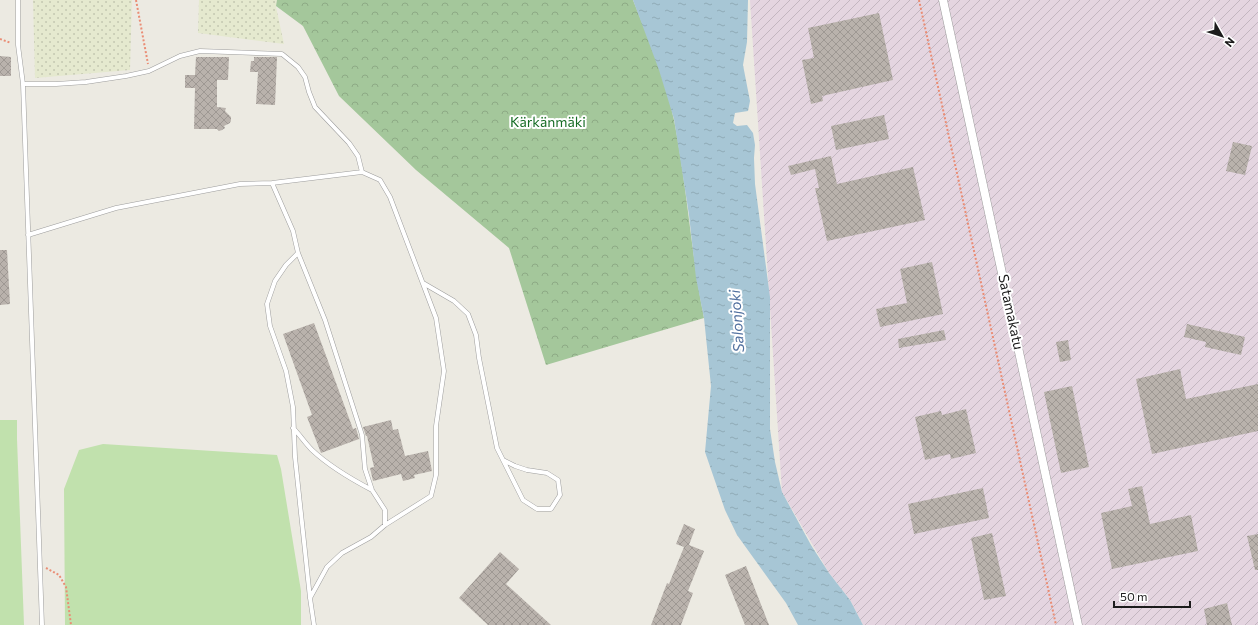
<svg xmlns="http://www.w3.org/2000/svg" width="1258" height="625" font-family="Commissioner,sans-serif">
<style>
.industrial{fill:url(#industrial-furrows)}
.farmland{fill:url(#farmland-dots)}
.grass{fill:#c1e1ad}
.forest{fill:url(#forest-crowns)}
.water{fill:url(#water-ripples)}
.building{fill:url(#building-cross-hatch)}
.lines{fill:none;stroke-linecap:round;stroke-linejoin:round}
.lane-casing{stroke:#9d9d9d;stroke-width:5}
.street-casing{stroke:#9d9d9d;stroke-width:9}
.path{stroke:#ea8d75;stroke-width:2;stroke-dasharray:2 2;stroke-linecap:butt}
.lane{stroke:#fff;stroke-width:4}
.street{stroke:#fff;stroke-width:8}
.labels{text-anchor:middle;stroke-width:4;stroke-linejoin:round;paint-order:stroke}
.park-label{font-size:14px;fill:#176d26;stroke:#fff}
.street-label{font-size:14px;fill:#1c1c1c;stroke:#fff}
.water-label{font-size:15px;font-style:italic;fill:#5372a0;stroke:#fff}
</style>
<defs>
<pattern id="industrial-furrows" width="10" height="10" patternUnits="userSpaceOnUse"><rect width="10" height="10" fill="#e4d5e0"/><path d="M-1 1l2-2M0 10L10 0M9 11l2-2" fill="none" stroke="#c3b6c0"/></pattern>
<pattern id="farmland-dots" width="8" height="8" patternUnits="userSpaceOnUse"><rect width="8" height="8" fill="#e5e9cf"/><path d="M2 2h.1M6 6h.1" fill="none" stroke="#c4c7b1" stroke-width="1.8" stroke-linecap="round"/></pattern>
<pattern id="forest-crowns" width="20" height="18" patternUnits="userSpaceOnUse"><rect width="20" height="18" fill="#a4c79b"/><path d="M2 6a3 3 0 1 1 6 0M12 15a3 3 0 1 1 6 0" fill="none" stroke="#8daa85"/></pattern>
<pattern id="water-ripples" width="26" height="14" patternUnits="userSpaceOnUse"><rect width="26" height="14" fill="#a7c6d5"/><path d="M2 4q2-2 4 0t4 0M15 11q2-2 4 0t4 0" fill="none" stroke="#8faab6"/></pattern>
<pattern id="building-cross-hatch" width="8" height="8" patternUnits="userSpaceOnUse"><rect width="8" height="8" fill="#b9b2ac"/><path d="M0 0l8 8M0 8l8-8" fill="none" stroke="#9e9893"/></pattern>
</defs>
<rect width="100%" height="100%" fill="#eceae2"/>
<path class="industrial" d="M 750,0 L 1258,0 L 1258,625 L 863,625 L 850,600 L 829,573 L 782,492 Z"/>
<path class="farmland" d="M 33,0 L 132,0 L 130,70 L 35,78 Z
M 199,0 L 277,0 L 276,7 L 284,44 L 198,33 Z"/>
<path class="grass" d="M 0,420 L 17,420 L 17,439 L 24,625 L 0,625 Z
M 103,444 L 277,455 L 281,469 L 301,591 L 301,625 L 65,625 L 64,489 L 79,450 Z"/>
<path class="forest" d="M 277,0 L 633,0 C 648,37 666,81 674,120 C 687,186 691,253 704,318 L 546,365 L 509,248 L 416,170 L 339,96 L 303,26 L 276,6 Z"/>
<path class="water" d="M 633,0 L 748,0 L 747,42 L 743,65 L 750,101 L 748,111 L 735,113 L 733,123 L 737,126 L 747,125 L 753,133 L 755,145 L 754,158 L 755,184 L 770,297 L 770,429 L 775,462 L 782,492 L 811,545 L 829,573 L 850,600 L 863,625 L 798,625 L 786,603 L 737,535 L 725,510 L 705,452 L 711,386 L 704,318 L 696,278 L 689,215 L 674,119 L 659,70 Z"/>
<path class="building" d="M 879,13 L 893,80 L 822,96 L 823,101 L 811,104 L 802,60 L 814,58 L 808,28 Z
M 0,56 L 11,57 L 11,76 L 0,76 Z
M 196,57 L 229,57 L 228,80 L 217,80 L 217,107 L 226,108 L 225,111 L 231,117 L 231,120 L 230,123 L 224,126 L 225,128 L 222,130 L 219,131 L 217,129 L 194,129 L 195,88 L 185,88 L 185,75 L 195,75 Z
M 254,57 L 277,57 L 275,105 L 256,104 L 258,72 L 250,72 L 251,61 L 254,61 Z
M 884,115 L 889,139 L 836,150 L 831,126 Z
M 1233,142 L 1252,146 L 1245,175 L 1226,171 Z
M 831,156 L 837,184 L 913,167 L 925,220 L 827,241 L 815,188 L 819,188 L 815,169 L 791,175 L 788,166 Z
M 0,250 L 7,250 L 10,304 L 0,305 Z
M 932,262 L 943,314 L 880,327 L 876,309 L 907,303 L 900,269 Z
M 314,323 L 353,429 L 356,428 L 359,439 L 321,453 L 307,417 L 312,415 L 283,334 Z
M 1187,324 L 1245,337 L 1241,355 L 1205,347 L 1206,342 L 1184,337 Z
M 944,330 L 946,340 L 899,348 L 898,339 Z
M 1068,340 L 1071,360 L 1060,362 L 1056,342 Z
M 1180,369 L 1186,399 L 1258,384 L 1258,431 L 1152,454 L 1136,379 Z
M 1072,386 L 1089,467 L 1061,473 L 1044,392 Z
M 966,409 L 976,453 L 951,459 L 950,454 L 925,460 L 915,417 L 941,411 L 942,415 Z
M 391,420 L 393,430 L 398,429 L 405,456 L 428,451 L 432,471 L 414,475 L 415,478 L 403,481 L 401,474 L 373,481 L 370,468 L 374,467 L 367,436 L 366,436 L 363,427 Z
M 1142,486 L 1150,524 L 1191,515 L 1198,551 L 1112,569 L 1101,513 L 1132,506 L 1128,489 Z
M 983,488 L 989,518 L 914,534 L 908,504 Z
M 684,524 L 695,529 L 689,545 L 704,551 L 688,591 L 693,593 L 681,625 L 651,625 L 667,583 L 669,584 L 684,547 L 676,544 Z
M 992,533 L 1006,596 L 984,600 L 971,538 Z
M 1258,534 L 1258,570 L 1255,570 L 1247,536 Z
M 500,552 L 519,569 L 506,584 L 551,625 L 488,625 L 459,598 Z
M 746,566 L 769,625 L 745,625 L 725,575 Z
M 1227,603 L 1232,625 L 1207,625 L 1204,609 Z"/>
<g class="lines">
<g class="lane-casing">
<path id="lane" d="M 18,0 L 18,45 L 23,84 L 42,625
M 23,84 L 56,84 L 86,82 L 126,76 L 149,71 L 180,56 L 200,51 L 282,54 L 298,67 L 305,77 L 309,92 L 315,107 L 349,143 L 358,156 L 362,172
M 272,183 L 293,231 L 298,253 L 325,320 L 362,435 L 365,469 L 372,490 L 385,510 L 385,525
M 28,235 L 116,208 L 240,184 L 272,183 L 362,172 L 380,180 L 390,197 L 436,318 L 444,371 L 436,426 L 436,475 L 431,496 L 385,525 L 371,537 L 342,553 L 327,567 L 310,598
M 298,253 L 286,265 L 275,281 L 267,304 L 270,326 L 286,371 L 293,407 L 295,457 L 310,598 L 314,625
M 423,283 L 454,301 L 468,314 L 476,335 L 479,358 L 497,448 L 523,500 L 537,509 L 551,509 L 560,495 L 558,480 L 547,473 L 527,470 L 515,466 L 503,460
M 293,428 C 300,435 305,443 312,450 C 329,466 351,479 372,490"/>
</g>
<g class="street-casing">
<path id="street" d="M 943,0 L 1078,625"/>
</g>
<path class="path" d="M 136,0 L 148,64
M 919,0 L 1056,625
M 0,39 L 11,43
M 46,568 L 59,575 L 66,587 L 71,625"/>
<use href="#lane" class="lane"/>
<use href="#street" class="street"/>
</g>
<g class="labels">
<g class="park-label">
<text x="548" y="127">Kärkänmäki</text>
</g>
<g class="street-label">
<text transform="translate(1011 312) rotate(78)" y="5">Satamakatu</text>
</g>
<g class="water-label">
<text transform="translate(737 321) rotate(-94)" y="5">Salonjoki</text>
</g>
</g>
<g transform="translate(1222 36) rotate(129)" stroke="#ffffff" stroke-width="3" paint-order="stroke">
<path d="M0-3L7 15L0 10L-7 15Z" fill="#1c1c1c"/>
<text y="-6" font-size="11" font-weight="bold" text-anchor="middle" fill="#1c1c1c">N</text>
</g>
<path d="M1114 601v6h76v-6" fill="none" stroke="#1c1c1c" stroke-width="2"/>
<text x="1120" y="601" font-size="12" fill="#1c1c1c" stroke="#ffffff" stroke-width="3" paint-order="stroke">50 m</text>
</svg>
